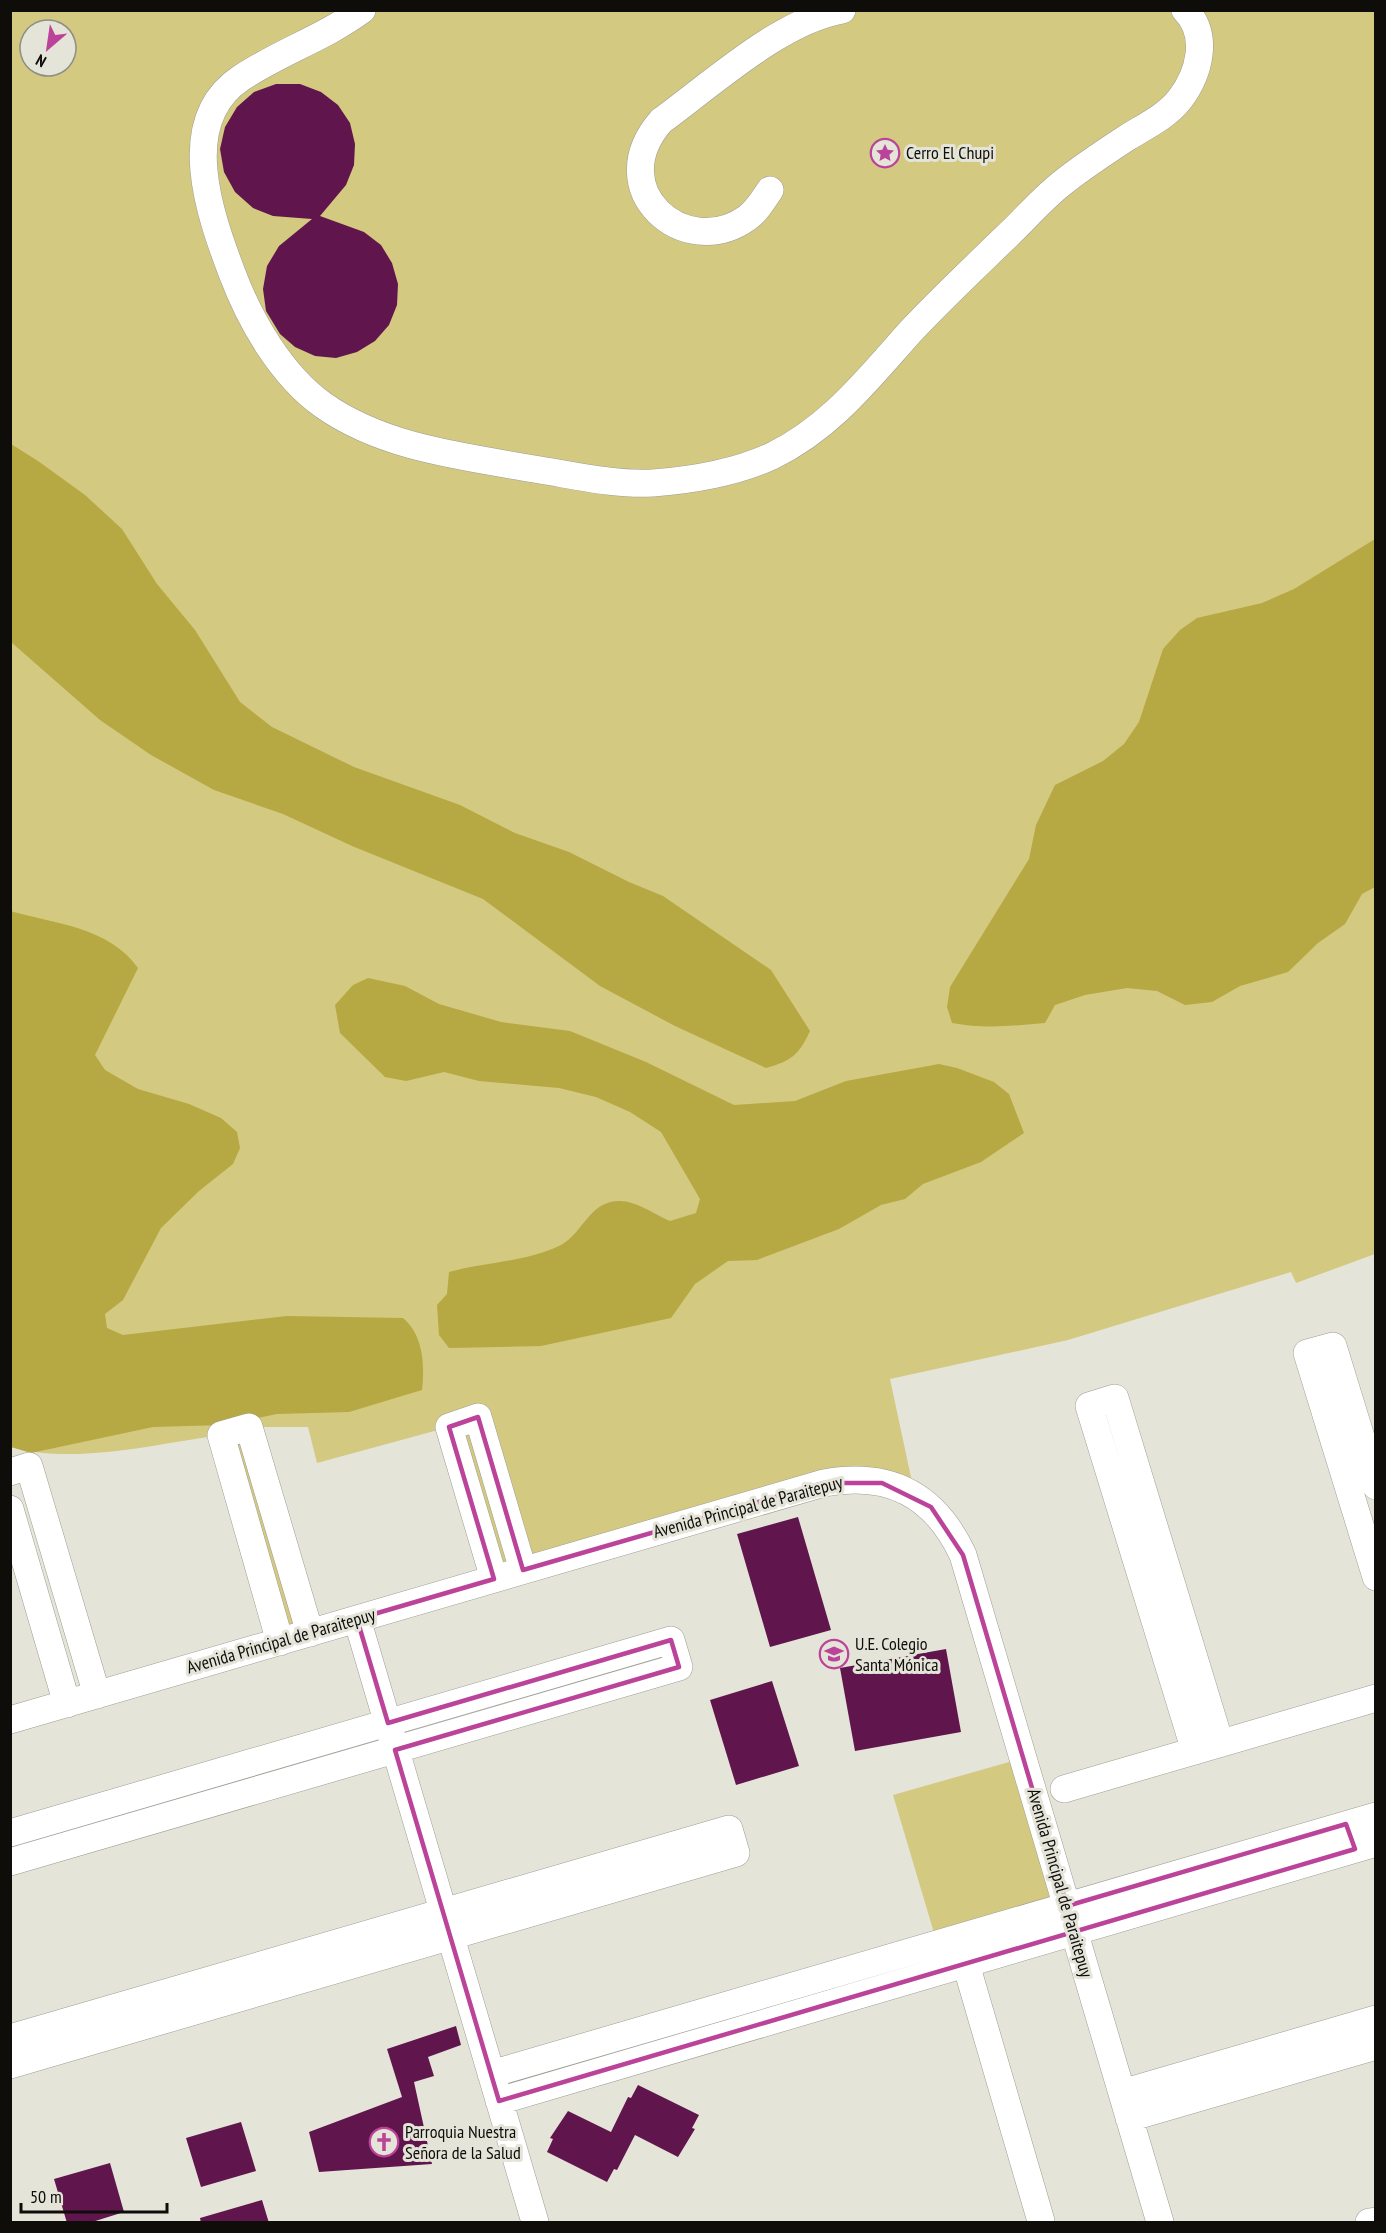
<svg xmlns="http://www.w3.org/2000/svg" width="1386" height="2233" font-family="'PT Sans Narrow',sans-serif">
<style>
.green{fill:#d4c980;fill-rule:evenodd}
.forest{fill:#b6a842}
.building{fill:#60164d}
.lines{fill:none;stroke-linecap:round;stroke-linejoin:round}
.minor-casing{stroke:#9f9e94;stroke-width:28}
.minor{stroke:#fff;stroke-width:27}
.marked{fill:none;stroke:#bb449a;stroke-width:4.5;stroke-linejoin:round}
.labels{text-anchor:middle;stroke-width:6;stroke-linejoin:round;paint-order:stroke}
.poi-label{font-size:18px;fill:#0e0d0a;stroke:#e5e4d9;text-anchor:start}
.street-label{font-size:18px;fill:#0e0d0a;stroke:#e5e4d9}
</style>
<rect width="100%" height="100%" fill="#e5e4d9"/>
<path class="green" d="M 10,11 L 1375,11 L 1375,1254 L 1296,1283 L 1291,1272 L 1068,1340 L 890,1379 L 915,1496 L 882,1483 L 494,1579 L 449,1427 L 317,1463 L 308,1427 L 250,1427 L 310,1633 L 280,1642 L 221,1435 C 155,1444 75,1465 11,1447 ZM 30,30 L 66,30 L 66,66 L 30,66 Z
M 1023,1758 L 1067,1905 L 1375,1843 L 499,2101 L 491,2074 L 937,1943 L 893,1795 Z"/>
<path class="forest" d="M 11,444 L 38,461 L 85,495 L 122,529 L 157,584 L 195,630 L 240,702 L 272,727 L 354,767 L 460,805 L 515,833 L 569,852 L 629,882 L 663,896 L 771,970 L 810,1031 C 799,1055 791,1061 766,1068 L 675,1026 L 600,986 L 483,899 L 352,846 L 283,814 L 214,790 L 151,755 L 100,720 L 11,642 Z
M 1375,539 L 1375,887 L 1362,894 L 1345,924 L 1318,943 L 1288,972 L 1240,986 L 1212,1002 L 1185,1005 L 1157,991 L 1127,988 L 1085,995 L 1055,1005 L 1045,1023 C 1013,1026 983,1029 952,1023 L 947,1007 L 950,987 L 1029,859 L 1036,825 L 1055,785 L 1103,761 L 1124,744 L 1139,722 L 1163,649 L 1180,630 L 1197,618 L 1262,603 L 1294,589 Z
M 10,911 C 56,924 109,927 138,968 L 95,1055 L 105,1070 L 138,1089 L 189,1104 L 221,1118 L 237,1132 L 240,1148 L 233,1164 L 199,1191 L 161,1228 L 123,1300 L 105,1314 L 107,1328 L 123,1335 L 287,1316 L 403,1318 C 423,1335 425,1364 422,1390 L 349,1412 L 277,1414 L 223,1425 L 153,1427 L 31,1453 L 11,1447 Z
M 368,978 L 405,986 L 439,1004 L 501,1022 L 570,1031 L 646,1062 L 734,1105 L 795,1101 L 846,1081 L 939,1064 L 957,1068 L 994,1082 L 1009,1094 L 1024,1133 L 981,1162 L 923,1184 L 905,1199 L 881,1205 L 839,1229 L 757,1260 L 728,1261 L 695,1284 L 671,1318 L 541,1346 L 449,1348 L 439,1335 L 437,1305 L 447,1294 L 449,1272 C 486,1262 526,1262 561,1245 C 583,1233 589,1202 618,1201 C 635,1200 654,1214 670,1221 L 696,1213 L 700,1199 L 661,1132 L 630,1112 L 596,1097 L 559,1088 L 479,1081 L 444,1072 L 406,1081 L 385,1077 L 340,1033 L 335,1005 L 353,985 Z"/>
<path class="building" d="M 276,84 L 300,84 L 321,92 L 338,105 L 350,123 L 355,144 L 354,165 L 346,185 L 320,216 L 364,232 L 381,245 L 392,263 L 398,284 L 397,305 L 389,325 L 375,341 L 357,352 L 336,358 L 315,356 L 295,347 L 280,334 L 266,311 L 263,289 L 267,266 L 279,246 L 312,219 L 273,216 L 253,208 L 235,192 L 224,172 L 220,149 L 225,127 L 237,107 L 254,92 Z
M 798,1517 L 831,1630 L 770,1647 L 737,1534 Z
M 946,1649 L 961,1732 L 855,1751 L 840,1668 Z
M 772,1681 L 799,1766 L 736,1785 L 710,1700 Z
M 456,2026 L 461,2045 L 428,2057 L 434,2076 L 414,2082 L 432,2164 L 319,2172 L 309,2132 L 402,2097 L 387,2049 Z
M 638,2085 L 699,2115 L 692,2128 L 695,2129 L 678,2157 L 635,2135 L 617,2170 L 614,2169 L 607,2182 L 547,2152 L 553,2139 L 550,2138 L 568,2111 L 611,2132 L 628,2097 L 631,2098 Z
M 241,2122 L 256,2171 L 201,2187 L 186,2138 Z
M 110,2163 L 124,2212 L 89,2223 L 67,2223 L 54,2179 Z
M 262,2200 L 269,2223 L 201,2223 L 200,2218 Z"/>
<g class="lines">
<g class="minor-casing">
<path id="minor" d="M 362,10 C 324,38 280,52 241,78 C 176,121 210,215 232,273 C 250,321 281,375 323,405 C 385,449 468,457 540,470 C 577,476 616,485 653,483 C 693,480 735,473 772,456 C 830,428 868,379 910,332 C 942,298 975,267 1008,235 C 1026,218 1042,199 1061,184 C 1082,167 1105,152 1128,137 C 1146,126 1167,116 1180,99 C 1199,74 1210,35 1185,10
M 770,190 C 763,200 757,211 747,218 C 685,262 601,190 661,121 C 712,84 780,21 842,10
M 10,1472 L 29,1466 L 97,1695
M 1376,1486 L 1333,1346 L 1307,1353 L 1376,1577
M 10,1509 L 67,1704
M 494,1579 L 449,1427 L 478,1417 L 523,1570
M 357,1619 L 535,2222
M 280,1642 L 221,1435 L 249,1427 L 310,1633
M 10,1720 L 824,1483 C 890,1471 935,1495 963,1555 L 1160,2222
M 1195,1751 L 1089,1406 L 1115,1398 L 1220,1743
M 1064,1789 L 1376,1698
M 10,1833 L 671,1640 L 679,1667 L 10,1862
M 961,1947 L 1041,2221
M 10,2038 L 729,1829 L 736,1853 L 10,2065
M 491,2074 L 1376,1816
M 1122,2093 L 1376,2019
M 499,2101 L 1376,1843
M 1129,2118 L 1376,2046
M 1369,2222 L 1376,2221"/>
</g>
<use href="#minor" class="minor"/>
</g>
<path class="marked" d="M 478,1417 L 523,1570 L 824,1483 L 882,1483 L 931,1507 L 963,1555 L 1067,1906 L 1346,1824 L 1355,1849 L 499,2101 L 395,1750 L 679,1667 L 671,1640 L 388,1723 L 357,1619 L 494,1579 L 449,1427 Z"/>
<defs>
<g id="sight-ring" transform="scale(1.5)"><circle r="9.5" fill="#e5e4d9" stroke="#bb449a" stroke-width="1.5"/><path d="M0-6L1.8-2.2L6-1.7L2.9 1.2L3.7 5.4L0 3.3L-3.7 5.4L-2.9 1.2L-6-1.7L-1.8-2.2Z" fill="#bb449a"/></g>
<g id="school-ring" transform="scale(1.5)"><circle r="9.5" fill="#e5e4d9" stroke="#bb449a" stroke-width="1.5"/><path d="M0-5L7-2L0 1L-7-2ZM-4 1L0 2.5L4 1V4Q0 6-4 4Z" fill="#bb449a"/></g>
<g id="church-ring" transform="scale(1.5)"><circle r="9.5" fill="#e5e4d9" stroke="#bb449a" stroke-width="1.5"/><path d="M-1.2-6h2.4v3.5h3.3v2.4h-3.3V6h-2.4V-.1h-3.3v-2.4h3.3Z" fill="#bb449a"/></g>
</defs>
<g fill-rule="evenodd">
<use href="#sight-ring" x="885" y="153"/>
<use href="#school-ring" x="834" y="1654"/>
<use href="#church-ring" x="384" y="2142"/>
</g>
<g class="labels">
<g class="poi-label">
<text x="906" y="159">Cerro El Chupi</text>
<text x="855" y="1650">U.E. Colegio<tspan x="855" dy="21">Santa Mónica</tspan></text>
<text x="405" y="2138">Parroquia Nuestra<tspan x="405" dy="21">Señora de la Salud</tspan></text>
</g>
<g class="street-label">
<text transform="translate(748 1507) rotate(-15)" y="6">Avenida Principal de Paraitepuy</text>
<text transform="translate(281 1641) rotate(-16)" y="6">Avenida Principal de Paraitepuy</text>
<text transform="translate(1060 1883) rotate(74)" y="6">Avenida Principal de Paraitepuy</text>
</g>
</g>
<rect width="1386" height="2233" fill="none" stroke="#0e0d0a" stroke-width="24"/>
<g transform="translate(48 48) rotate(209)"><circle r="28" fill="#e5e4d9" stroke="#8f8e86" stroke-width="1.5"/>
<path d="M0-4.5L10 22L0 15L-10 22Z" fill="#bb449a"/>
<text y="-9" font-size="16" font-weight="bold" text-anchor="middle" fill="#0e0d0a">N</text>
</g>
<path d="M21 2203v9h146v-9" fill="none" stroke="#0e0d0a" stroke-width="3"/>
<text x="30" y="2203" font-size="18" fill="#0e0d0a" stroke="#e5e4d9" stroke-width="4.5" paint-order="stroke">50 m</text>
</svg>
